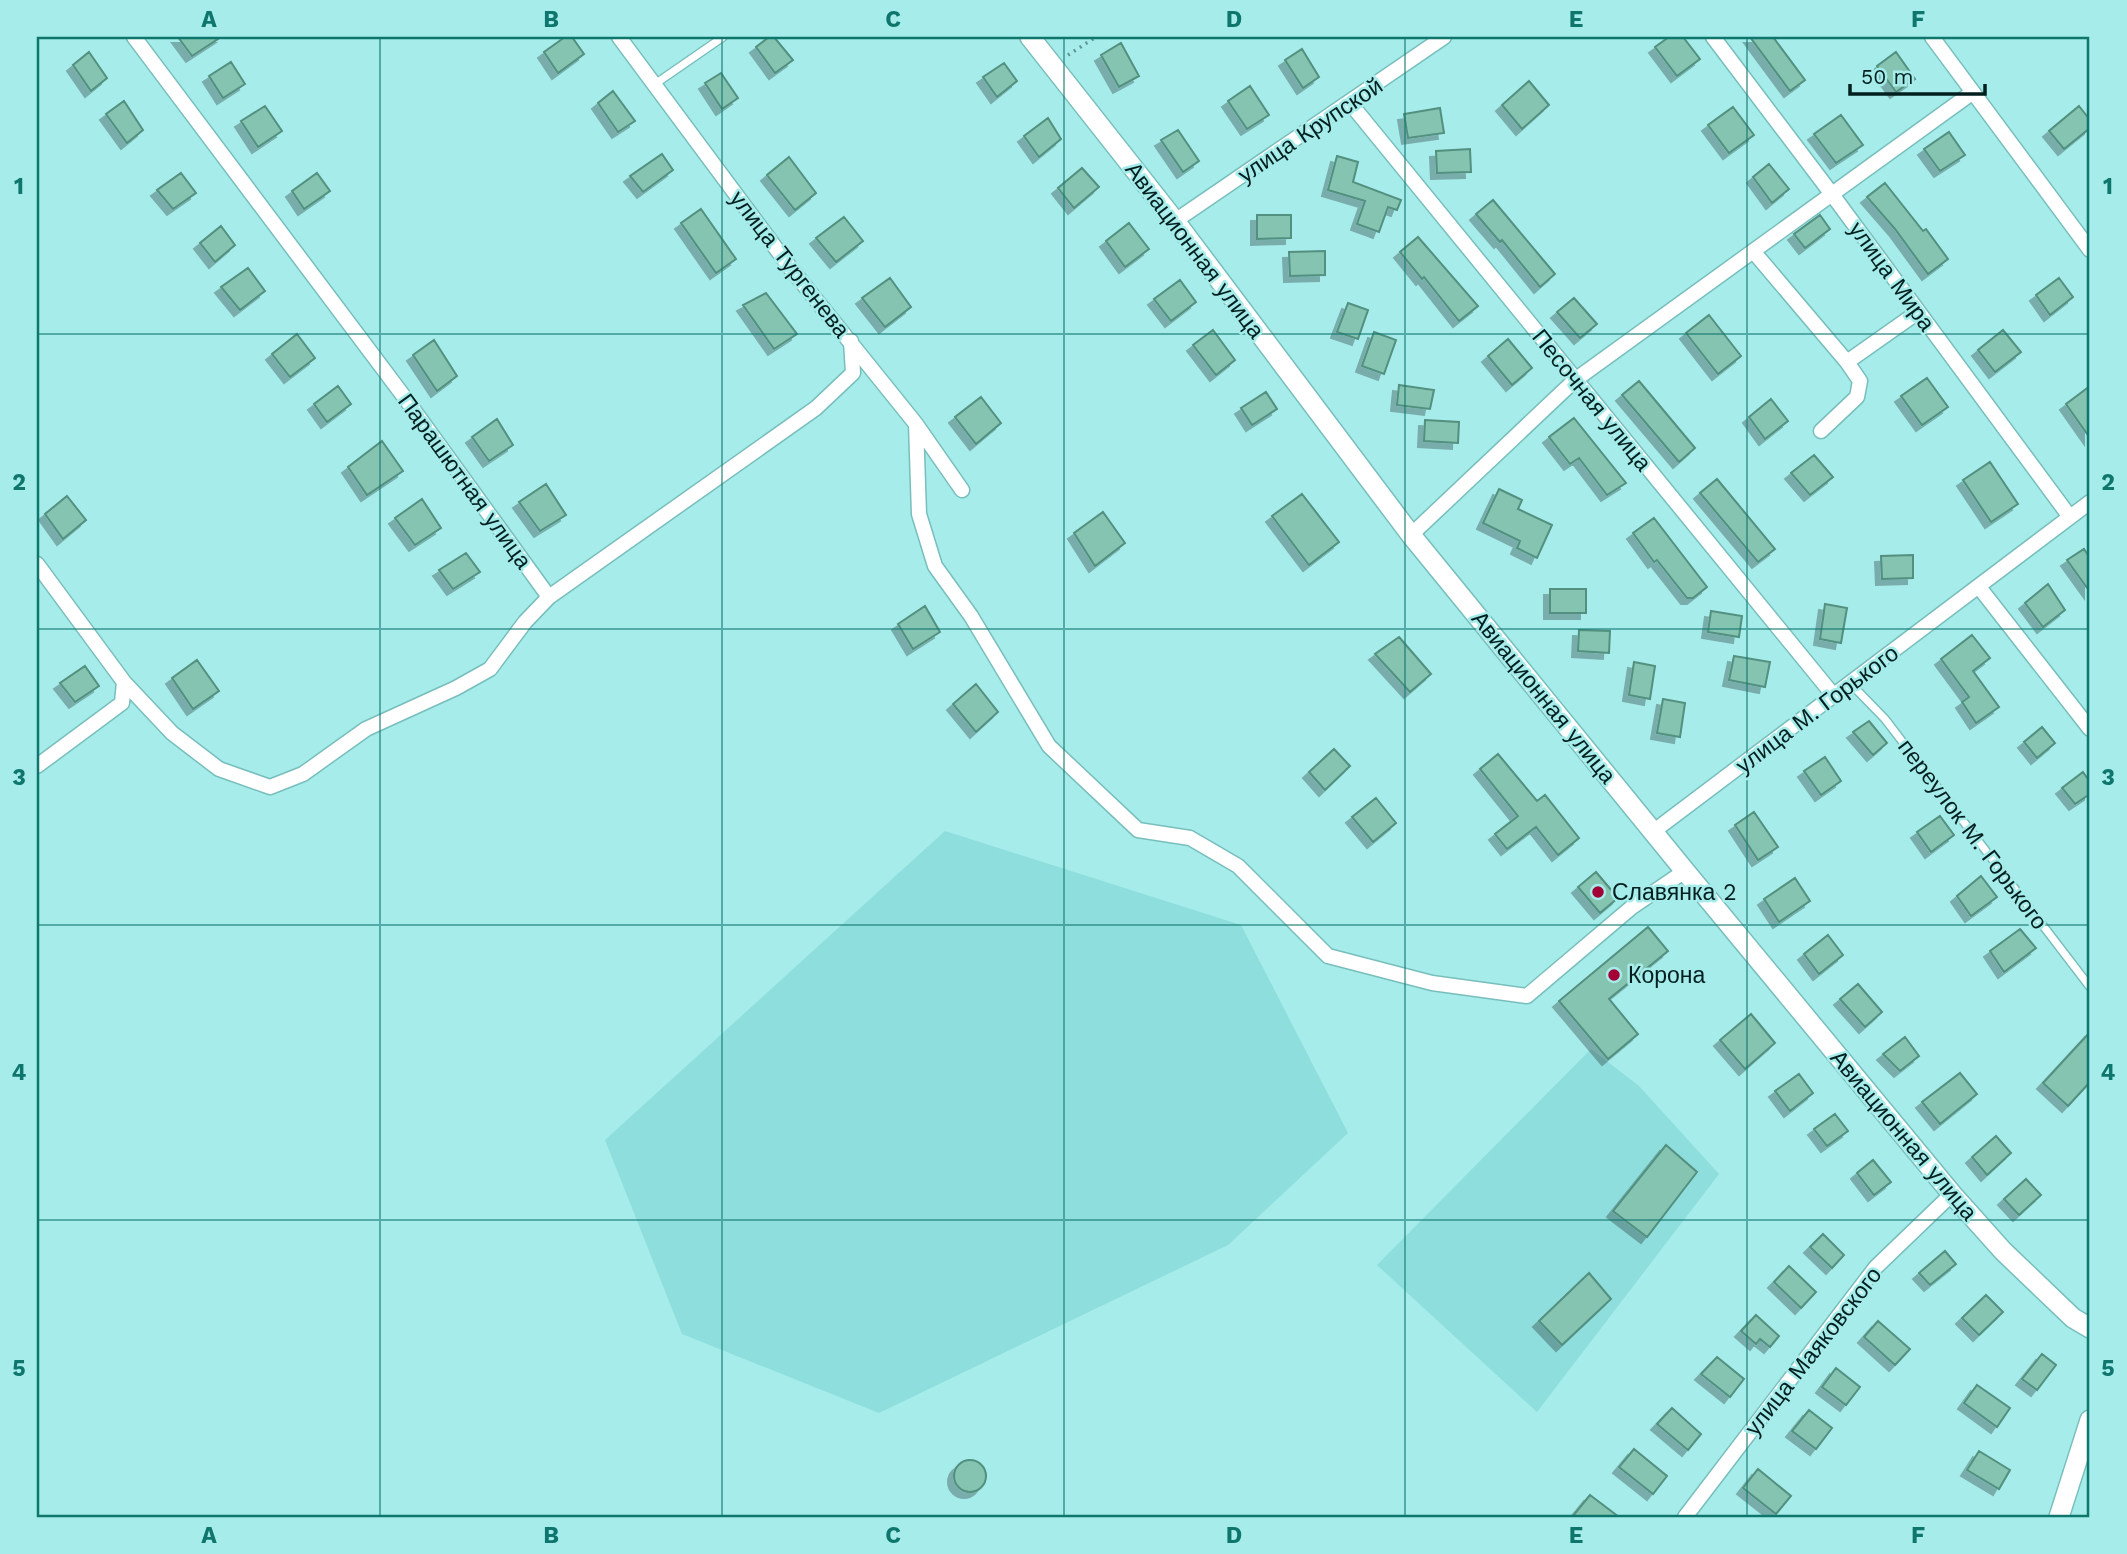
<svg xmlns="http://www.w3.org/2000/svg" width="2127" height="1554" font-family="'Work Sans',sans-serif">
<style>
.built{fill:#8ededd}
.building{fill:#85c4b1;stroke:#52907f;stroke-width:2;filter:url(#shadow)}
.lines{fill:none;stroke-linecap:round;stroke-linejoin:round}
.lane-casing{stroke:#78bebc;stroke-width:10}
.street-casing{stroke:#78bebc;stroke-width:17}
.secondary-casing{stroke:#78bebc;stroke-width:22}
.path{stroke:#609594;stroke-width:3.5;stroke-dasharray:2 5;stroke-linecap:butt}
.lane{stroke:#fff;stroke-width:7}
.street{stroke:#fff;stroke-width:14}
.secondary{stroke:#fff;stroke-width:19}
.grid{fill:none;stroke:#0f766e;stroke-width:2;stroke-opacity:0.55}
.poi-dot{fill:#a20236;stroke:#a5ecea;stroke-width:2.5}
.labels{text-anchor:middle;stroke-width:5;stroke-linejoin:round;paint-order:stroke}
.street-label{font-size:23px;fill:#021f1f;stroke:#a5ecea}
.poi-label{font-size:23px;fill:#021f1f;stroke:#a5ecea;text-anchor:start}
.neatline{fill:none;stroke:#0f766e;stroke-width:2.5}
.grid-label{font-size:23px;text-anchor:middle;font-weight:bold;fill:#0f766e}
</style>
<defs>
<filter id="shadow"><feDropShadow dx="-6" dy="6" stdDeviation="0" flood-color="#0004"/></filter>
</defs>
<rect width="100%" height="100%" fill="#a5ecea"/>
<path class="built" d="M 945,831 L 1241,925 L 1348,1133 L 1228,1245 L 879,1413 L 682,1334 L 605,1140 Z
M 1591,1049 L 1639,1086 L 1719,1174 L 1537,1412 L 1377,1265 Z"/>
<path class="building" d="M 178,37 L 221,37 L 192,56 Z
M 565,37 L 572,37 L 584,54 L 558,73 L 544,52 Z
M 769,37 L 774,37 L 793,60 L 775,73 L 756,47 Z
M 1669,37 L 1683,37 L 1700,59 L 1677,76 L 1655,47 Z
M 1750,37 L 1773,37 L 1805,80 L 1790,91 Z
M 1121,43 L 1139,76 L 1119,87 L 1101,55 Z
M 1302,49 L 1319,77 L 1303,88 L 1285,60 Z
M 89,52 L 107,78 L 91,91 L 73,65 Z
M 1896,52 L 1915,79 L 1896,92 L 1877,66 Z
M 231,62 L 245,84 L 223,98 L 209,76 Z
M 1004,63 L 1017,81 L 997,97 L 983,77 Z
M 721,73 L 738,98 L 722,109 L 705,83 Z
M 1529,81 L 1549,105 L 1522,129 L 1502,105 Z
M 1250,86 L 1269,115 L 1247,129 L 1228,101 Z
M 613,91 L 635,121 L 618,132 L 598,103 Z
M 124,101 L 143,130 L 127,143 L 106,114 Z
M 265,106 L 282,131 L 258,147 L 241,121 Z
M 2079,106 L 2090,120 L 2090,128 L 2064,149 L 2049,131 Z
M 1733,107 L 1754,135 L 1729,153 L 1708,125 Z
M 1440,108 L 1444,133 L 1408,138 L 1404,114 Z
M 1841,115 L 1863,145 L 1836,163 L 1814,134 Z
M 1048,118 L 1061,139 L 1039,157 L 1024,136 Z
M 1178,130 L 1199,161 L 1183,172 L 1161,140 Z
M 1949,132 L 1965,155 L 1940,171 L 1924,149 Z
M 1470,149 L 1471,172 L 1437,173 L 1436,151 Z
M 662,154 L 673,170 L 643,192 L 630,176 Z
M 1337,156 L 1358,162 L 1353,182 L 1401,200 L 1397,210 L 1388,207 L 1379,232 L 1357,224 L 1365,201 L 1328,190 Z
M 789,157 L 816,193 L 795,210 L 767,175 Z
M 1769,164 L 1789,189 L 1772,203 L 1753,177 Z
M 1082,168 L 1099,187 L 1074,208 L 1058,188 Z
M 181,173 L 196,193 L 173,209 L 157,190 Z
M 317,173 L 330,191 L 304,209 L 292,191 Z
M 1885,183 L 1923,231 L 1926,229 L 1948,259 L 1928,274 L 1895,229 L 1867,197 Z
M 1493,200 L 1555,274 L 1540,287 L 1502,240 L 1500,242 L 1476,214 Z
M 701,209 L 736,259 L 716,273 L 681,223 Z
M 1257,215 L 1291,215 L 1291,238 L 1257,239 Z
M 1820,215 L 1830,229 L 1805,248 L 1794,234 Z
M 844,217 L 863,241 L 836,262 L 816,238 Z
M 1129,223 L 1149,249 L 1125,267 L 1106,241 Z
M 221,226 L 235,245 L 215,262 L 200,243 Z
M 1418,237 L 1478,306 L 1459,321 L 1424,277 L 1422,279 L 1400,252 Z
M 1325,251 L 1325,275 L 1290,276 L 1289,252 Z
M 248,268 L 265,291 L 240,310 L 221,287 Z
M 890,278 L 911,307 L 885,327 L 862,298 Z
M 2059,278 L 2073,297 L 2050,315 L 2036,295 Z
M 1180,280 L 1196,302 L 1171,321 L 1154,299 Z
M 766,293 L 797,334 L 774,349 L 743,305 Z
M 1574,298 L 1597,324 L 1580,338 L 1557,312 Z
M 1348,303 L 1368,310 L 1358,339 L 1337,332 Z
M 1709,315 L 1741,356 L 1718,374 L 1686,333 Z
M 1213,330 L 1235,360 L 1216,375 L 1193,345 Z
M 2003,330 L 2021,352 L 1995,372 L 1978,350 Z
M 1374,332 L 1396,340 L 1384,374 L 1362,366 Z
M 297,334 L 315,358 L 290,377 L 272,354 Z
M 1508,339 L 1532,368 L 1512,385 L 1488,356 Z
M 434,340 L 457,376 L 437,391 L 413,355 Z
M 1927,378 L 1948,407 L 1922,425 L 1901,396 Z
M 1639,381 L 1695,448 L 1679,462 L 1622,395 Z
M 1399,385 L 1434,390 L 1430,409 L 1397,405 Z
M 338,386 L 351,404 L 327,422 L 314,404 Z
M 2090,386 L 2090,438 L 2066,404 Z
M 1266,392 L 1277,409 L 1252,425 L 1241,408 Z
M 981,397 L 1001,423 L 976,444 L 955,417 Z
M 1771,399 L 1788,421 L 1765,439 L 1749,417 Z
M 1574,418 L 1626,483 L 1607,495 L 1579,458 L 1570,464 L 1549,437 Z
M 497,419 L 513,445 L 489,461 L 472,437 Z
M 1425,420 L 1459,422 L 1458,443 L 1424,441 Z
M 382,441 L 403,471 L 367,495 L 348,467 Z
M 1814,455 L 1833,477 L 1810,495 L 1791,473 Z
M 1990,462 L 2018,504 L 1991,522 L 1963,480 Z
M 1717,479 L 1775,549 L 1758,562 L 1700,493 Z
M 546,484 L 566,515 L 540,531 L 519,502 Z
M 1499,489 L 1522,500 L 1518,509 L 1552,525 L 1537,558 L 1517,548 L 1520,541 L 1483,523 Z
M 1302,494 L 1339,542 L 1309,565 L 1272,516 Z
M 67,496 L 86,520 L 63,539 L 45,514 Z
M 422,499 L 441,528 L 415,545 L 395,518 Z
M 1103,512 L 1125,543 L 1095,566 L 1074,533 Z
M 1654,518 L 1707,587 L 1693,598 L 1687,598 L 1657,560 L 1654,562 L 1633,533 Z
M 2084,549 L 2090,558 L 2090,592 L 2067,560 Z
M 466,553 L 480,572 L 453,589 L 439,570 Z
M 1913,555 L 1913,578 L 1882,579 L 1881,556 Z
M 2048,584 L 2065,610 L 2043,627 L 2025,603 Z
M 1550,589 L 1586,589 L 1586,613 L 1550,613 Z
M 1825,604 L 1847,608 L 1841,643 L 1820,639 Z
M 925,606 L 940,632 L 913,649 L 898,624 Z
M 1711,611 L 1742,616 L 1739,637 L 1708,632 Z
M 1579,630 L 1610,631 L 1609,653 L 1578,651 Z
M 1972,635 L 1990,658 L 1973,671 L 1999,707 L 1976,723 L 1962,702 L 1969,697 L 1941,659 Z
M 1399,637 L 1431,674 L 1410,692 L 1375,654 Z
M 1734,656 L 1770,662 L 1765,687 L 1729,680 Z
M 197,660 L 219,691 L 193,709 L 172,678 Z
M 1634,662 L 1655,666 L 1650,699 L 1629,695 Z
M 85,666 L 99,686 L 75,702 L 60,683 Z
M 976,684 L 998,712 L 976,732 L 953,704 Z
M 1663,699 L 1685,703 L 1680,737 L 1657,733 Z
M 1869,721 L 1887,743 L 1873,755 L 1853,732 Z
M 2042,727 L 2055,743 L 2037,758 L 2024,742 Z
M 1334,749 L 1350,766 L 1325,790 L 1309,772 Z
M 1498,754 L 1537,801 L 1545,795 L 1579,838 L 1558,855 L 1536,827 L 1507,849 L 1495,834 L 1518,816 L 1480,769 Z
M 1825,757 L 1841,781 L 1821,795 L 1804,771 Z
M 2083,772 L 2090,782 L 2090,794 L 2075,804 L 2062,788 Z
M 1376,798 L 1396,823 L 1373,842 L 1352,817 Z
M 1754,812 L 1778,847 L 1758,860 L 1735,825 Z
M 1940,816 L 1954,835 L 1931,852 L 1917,832 Z
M 1596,872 L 1618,898 L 1600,913 L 1578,887 Z
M 1981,876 L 1997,897 L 1971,916 L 1957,896 Z
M 1795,878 L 1810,901 L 1779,922 L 1764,899 Z
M 1648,927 L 1668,951 L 1609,999 L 1638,1034 L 1608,1059 L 1559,1001 Z
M 2020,929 L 2036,948 L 2004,972 L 1990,951 Z
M 1828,935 L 1843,955 L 1819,974 L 1804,954 Z
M 1858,984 L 1882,1012 L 1865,1027 L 1840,999 Z
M 1751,1014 L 1775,1043 L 1745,1069 L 1720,1040 Z
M 2090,1032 L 2090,1082 L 2068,1106 L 2043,1083 Z
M 1905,1037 L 1919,1056 L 1900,1071 L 1883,1054 Z
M 1960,1073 L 1977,1094 L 1940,1124 L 1922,1102 Z
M 1799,1074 L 1813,1093 L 1790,1111 L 1775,1091 Z
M 1835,1114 L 1848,1131 L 1827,1146 L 1814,1129 Z
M 1996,1136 L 2011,1153 L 1987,1175 L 1972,1157 Z
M 1666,1145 L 1697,1172 L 1647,1237 L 1613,1211 Z
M 1873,1160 L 1891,1182 L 1874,1195 L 1857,1173 Z
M 2026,1179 L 2041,1195 L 2019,1215 L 2004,1199 Z
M 1823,1234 L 1844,1255 L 1832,1268 L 1810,1247 Z
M 1945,1251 L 1956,1264 L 1930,1285 L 1919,1273 Z
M 1789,1266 L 1816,1292 L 1801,1308 L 1774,1282 Z
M 1589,1273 L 1611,1299 L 1562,1345 L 1539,1321 Z
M 1986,1295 L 2003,1312 L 1979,1335 L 1962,1318 Z
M 1756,1315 L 1779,1336 L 1770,1347 L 1760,1339 L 1756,1344 L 1741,1331 Z
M 1878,1321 L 1910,1349 L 1895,1365 L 1864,1337 Z
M 2042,1354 L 2056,1365 L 2037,1390 L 2022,1379 Z
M 1717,1357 L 1744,1379 L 1730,1397 L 1701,1374 Z
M 1836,1368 L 1860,1387 L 1846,1405 L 1822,1387 Z
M 1977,1385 L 2010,1408 L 1997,1427 L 1964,1403 Z
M 1672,1408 L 1701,1434 L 1688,1450 L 1657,1424 Z
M 1809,1410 L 1832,1428 L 1816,1449 L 1792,1431 Z
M 1634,1449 L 1667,1476 L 1653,1494 L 1619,1467 Z
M 1979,1451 L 2010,1470 L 1999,1489 L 1967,1470 Z
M954 1476a16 16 0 1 1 32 0a16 16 0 1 1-32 0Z
M 1758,1469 L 1791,1496 L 1776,1514 L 1743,1488 Z
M 1590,1495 L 1619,1517 L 1572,1517 Z"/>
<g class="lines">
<g class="lane-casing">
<path id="lane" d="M 655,84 L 723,37
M 1851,684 L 1885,719 L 2090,987"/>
</g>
<g class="street-casing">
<path id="street" d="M 134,37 L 405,398 L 549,597 L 816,408 L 853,373 L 851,341
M 619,37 L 792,270 L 916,424 L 962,490
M 1713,37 L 1831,193 L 2070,517
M 1932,37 L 2090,250
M 1350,103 L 1834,696
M 1175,221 L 1444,37
M 1753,251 L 1847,362 L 1860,381 L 1857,397 L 1821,431
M 1847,362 L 1918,312
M 916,424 L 919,514 L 935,566 L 971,616 L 1049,746 L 1138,830 L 1190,838 L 1238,866 L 1328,956 L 1432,983 L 1527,996 L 1632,907 L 1685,871
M 1411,535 L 1575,380 L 1973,92
M 37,564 L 124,682 L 172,733 L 219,769 L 270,787 L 303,774 L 366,729 L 456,688 L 490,669 L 525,622 L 549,597
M 1979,587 L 2090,729
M 37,766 L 122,703 L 124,682
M 1654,831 L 2090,502
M 1685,1517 L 1876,1267 L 1952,1194"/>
</g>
<g class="secondary-casing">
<path id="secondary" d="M 1030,37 L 1175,221 L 1411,535 L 1685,871 L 1952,1194 L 2003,1251 L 2073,1318 L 2090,1328
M 2059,1517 L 2090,1420"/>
</g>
<path class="path" d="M 1068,55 L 1096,37"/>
<use href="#lane" class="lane"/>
<use href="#street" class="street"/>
<use href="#secondary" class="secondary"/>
</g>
<path class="grid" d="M 380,37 L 380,1517M 722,37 L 722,1517M 1064,37 L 1064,1517M 1405,37 L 1405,1517M 1747,37 L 1747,1517M 37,334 L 2090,334M 37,629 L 2090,629M 37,925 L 2090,925M 37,1220 L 2090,1220"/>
<g class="poi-dot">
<circle cx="1598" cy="892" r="7"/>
<circle cx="1614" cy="975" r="7"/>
</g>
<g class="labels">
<g class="street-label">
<text transform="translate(1310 130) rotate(-34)" y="8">улица Крупской</text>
<text transform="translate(1195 250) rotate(53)" y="8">Авиационная улица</text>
<text transform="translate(790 264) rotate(52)" y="8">улица Тургенева</text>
<text transform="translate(1892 276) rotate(54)" y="8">улица Мира</text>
<text transform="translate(1592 400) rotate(51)" y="8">Песочная улица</text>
<text transform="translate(465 481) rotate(54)" y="8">Парашютная улица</text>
<text transform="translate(1544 697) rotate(51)" y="8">Авиационная улица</text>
<text transform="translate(1817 709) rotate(-37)" y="8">улица М. Горького</text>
<text transform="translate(1973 834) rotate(53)" y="8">переулок М. Горького</text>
<text transform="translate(1904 1135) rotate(50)" y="8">Авиационная улица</text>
<text transform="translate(1813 1351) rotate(-52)" y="8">улица Маяковского</text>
</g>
<g class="poi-label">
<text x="1612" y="900">Славянка 2</text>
<text x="1628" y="983">Корона</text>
</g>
</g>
<rect width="2127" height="1554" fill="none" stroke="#a5ecea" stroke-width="77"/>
<path d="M1850 84v10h135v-10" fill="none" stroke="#021f1f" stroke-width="3.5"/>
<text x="1861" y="84" font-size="21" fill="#021f1f" stroke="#a5ecea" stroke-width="5" paint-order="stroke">50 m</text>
<rect x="38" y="38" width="2050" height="1478" class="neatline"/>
<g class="grid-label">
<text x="209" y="27">A</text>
<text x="551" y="27">B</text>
<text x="893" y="27">C</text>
<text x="1234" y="27">D</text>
<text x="1576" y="27">E</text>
<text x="1918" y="27">F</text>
<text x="19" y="194">1</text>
<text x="2108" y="194">1</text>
<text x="19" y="490">2</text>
<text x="2108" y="490">2</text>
<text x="19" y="785">3</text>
<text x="2108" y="785">3</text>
<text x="19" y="1080">4</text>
<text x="2108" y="1080">4</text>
<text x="19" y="1376">5</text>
<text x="2108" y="1376">5</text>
<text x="209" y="1543">A</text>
<text x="551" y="1543">B</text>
<text x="893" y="1543">C</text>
<text x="1234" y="1543">D</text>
<text x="1576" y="1543">E</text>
<text x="1918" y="1543">F</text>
</g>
</svg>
